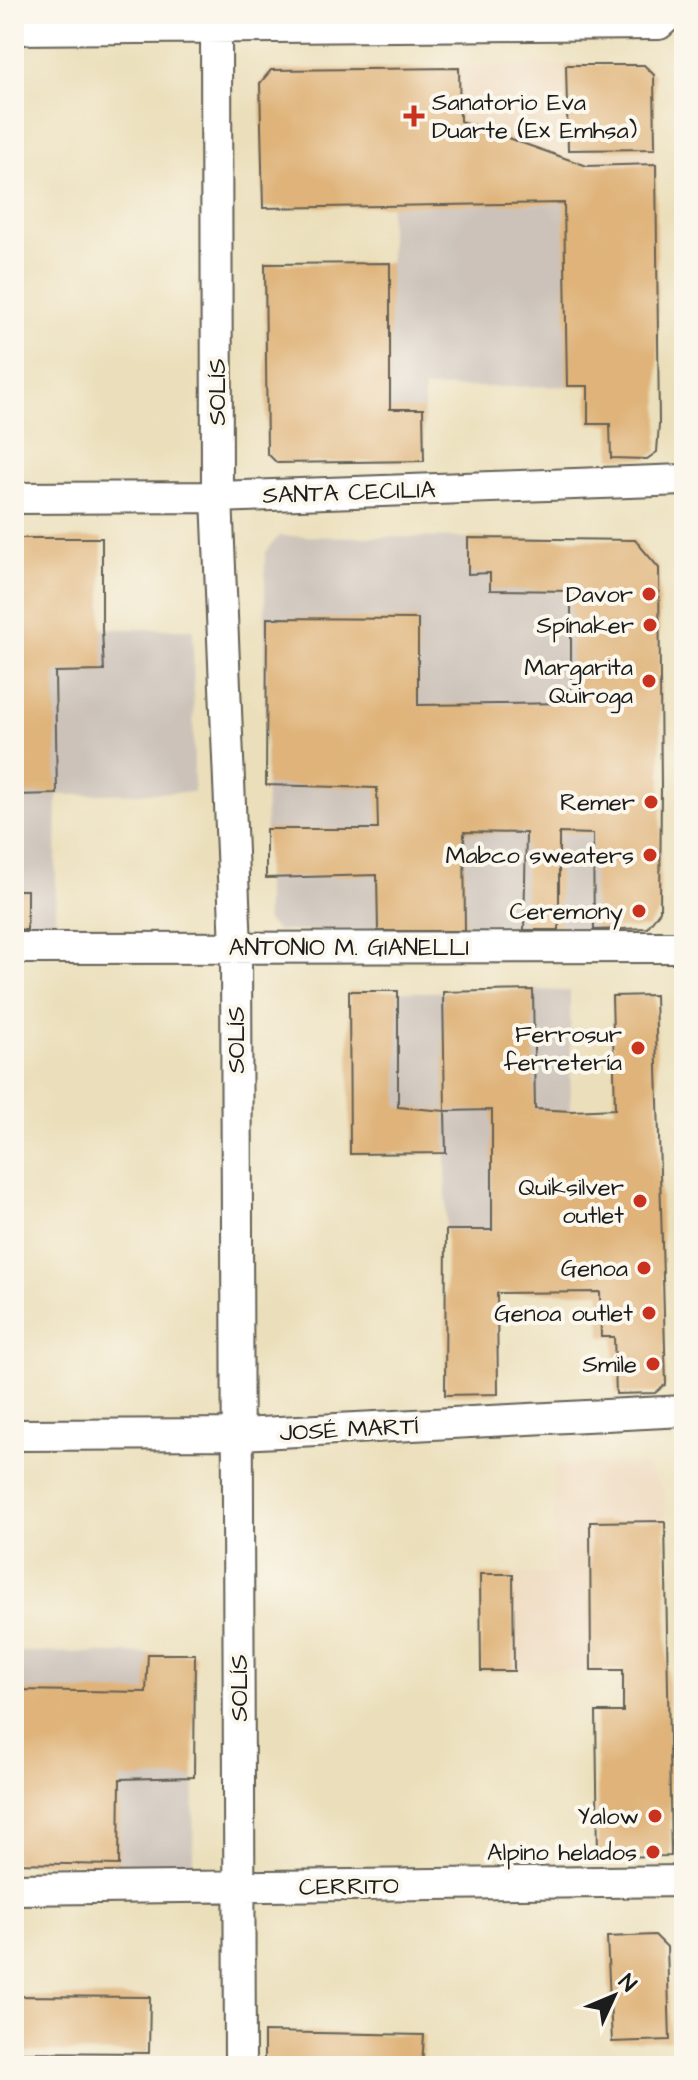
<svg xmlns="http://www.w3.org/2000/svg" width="698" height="2080" font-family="'Architects Daughter',sans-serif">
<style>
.built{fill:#edd7bb}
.industrial{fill:#ccc2b9}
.building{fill:#dfb379}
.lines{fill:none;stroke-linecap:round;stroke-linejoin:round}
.minor-casing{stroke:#646054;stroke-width:34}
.minor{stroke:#fff;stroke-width:30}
.poi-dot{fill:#c8321e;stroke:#fbf7ec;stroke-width:3}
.labels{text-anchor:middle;stroke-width:8;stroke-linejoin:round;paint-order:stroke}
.poi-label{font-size:24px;fill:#1c1c1c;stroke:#fbf7ec;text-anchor:end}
.street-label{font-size:24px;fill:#1c1c1c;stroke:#fbf7ec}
</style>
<rect width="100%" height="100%" fill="#fbf7ec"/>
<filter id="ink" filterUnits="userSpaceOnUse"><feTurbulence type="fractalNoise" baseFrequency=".0125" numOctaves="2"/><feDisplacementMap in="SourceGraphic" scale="16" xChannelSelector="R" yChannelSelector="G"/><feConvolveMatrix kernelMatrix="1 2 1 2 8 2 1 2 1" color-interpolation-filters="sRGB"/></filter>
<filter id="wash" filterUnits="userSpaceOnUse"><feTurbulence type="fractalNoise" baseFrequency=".006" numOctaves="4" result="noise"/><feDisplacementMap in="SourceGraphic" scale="32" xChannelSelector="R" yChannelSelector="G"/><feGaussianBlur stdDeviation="1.8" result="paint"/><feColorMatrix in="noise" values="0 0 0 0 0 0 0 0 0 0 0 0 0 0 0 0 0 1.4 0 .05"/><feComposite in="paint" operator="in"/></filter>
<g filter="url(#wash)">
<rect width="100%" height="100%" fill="#ebdfbb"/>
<path class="built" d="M 566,65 L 568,150 L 655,149 L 656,202 L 263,208 L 260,83 L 271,70 Z
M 644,1464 L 664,1489 L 668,1669 L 481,1671 L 480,1574 L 555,1573 L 554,1465 Z"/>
<path class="industrial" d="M 564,203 L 567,386 L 424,388 L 424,461 L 277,463 L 267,453 L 265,264 L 390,263 L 390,206 Z
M 279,536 L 571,539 L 571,703 L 661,703 L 661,788 L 593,789 L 594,930 L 277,931 L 266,920 L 265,553 Z
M 14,538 L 102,538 L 102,629 L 193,629 L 194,792 L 57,795 L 55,931 L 14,930 Z
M 533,990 L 570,991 L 571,1159 L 492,1230 L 446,1230 L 446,1153 L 350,1154 L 349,991 L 443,992 Z
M 14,1652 L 195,1654 L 193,1866 L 14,1863 Z"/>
<g id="blocks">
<path class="building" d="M 566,65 L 644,65 L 654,75 L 655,149 L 568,150 Z
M 459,68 L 460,121 L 587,166 L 656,164 L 659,424 L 657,452 L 647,459 L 611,458 L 610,424 L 588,424 L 588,386 L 567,386 L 564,203 L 263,208 L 260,83 L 271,70 Z
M 390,263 L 390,409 L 423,409 L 424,461 L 277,463 L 267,453 L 265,264 Z
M 14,538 L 102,538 L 102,629 L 104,671 L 55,672 L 57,794 L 14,795 Z
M 468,538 L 635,540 L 659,568 L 661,788 L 660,911 L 647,928 L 594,930 L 593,834 L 559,833 L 559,930 L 524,930 L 526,833 L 464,832 L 465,931 L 378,931 L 377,875 L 266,878 L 266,829 L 378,829 L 377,788 L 266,785 L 267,618 L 418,619 L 418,705 L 571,703 L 571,591 L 490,590 L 490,573 L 468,574 Z
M 14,890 L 27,890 L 27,930 L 14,930 Z
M 533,990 L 535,1109 L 571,1111 L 615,1109 L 612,996 L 655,995 L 666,1384 L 655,1393 L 616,1394 L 614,1337 L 601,1337 L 600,1292 L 497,1293 L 498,1394 L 445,1395 L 446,1230 L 492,1230 L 492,1110 L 445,1111 L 446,1153 L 350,1154 L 349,991 L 398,991 L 398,1107 L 445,1111 L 443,992 Z
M 665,1521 L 671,1856 L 598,1857 L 596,1712 L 623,1712 L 623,1670 L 591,1670 L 590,1522 Z
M 480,1574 L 513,1574 L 514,1671 L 481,1671 Z
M 148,1654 L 195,1654 L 194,1777 L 120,1779 L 119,1865 L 14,1863 L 14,1690 L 146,1692 Z
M 655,1935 L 667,1947 L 670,2040 L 612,2042 L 607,1937 Z
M 14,1996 L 150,1997 L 149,2053 L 14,2052 Z
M 264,2032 L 424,2035 L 422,2066 L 264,2066 Z"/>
</g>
</g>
<g filter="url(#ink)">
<use href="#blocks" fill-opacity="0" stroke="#646054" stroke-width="2"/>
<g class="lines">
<g class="minor-casing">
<path id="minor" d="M 216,14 L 217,497 L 236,947 L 240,2066
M 14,29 L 659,24 L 670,14
M 14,498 L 217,497 L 684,480
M 14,948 L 684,947
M 14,1435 L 239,1434 L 684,1411
M 14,1889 L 684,1881"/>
</g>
<use href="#minor" class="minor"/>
</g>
</g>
<g class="poi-dot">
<path d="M410 104h8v8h8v8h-8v8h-8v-8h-8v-8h8z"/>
<circle cx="649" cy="594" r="8"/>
<circle cx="650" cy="625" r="8"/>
<circle cx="649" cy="681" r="8"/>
<circle cx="651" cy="802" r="8"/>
<circle cx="650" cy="855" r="8"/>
<circle cx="639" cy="911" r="8"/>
<circle cx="638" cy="1048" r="8"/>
<circle cx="640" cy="1201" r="8"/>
<circle cx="644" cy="1268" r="8"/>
<circle cx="649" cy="1313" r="8"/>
<circle cx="653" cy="1364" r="8"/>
<circle cx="655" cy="1816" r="8"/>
<circle cx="653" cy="1852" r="8"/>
</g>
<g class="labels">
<g class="poi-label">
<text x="432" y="110" text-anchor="start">Sanatorio Eva<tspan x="432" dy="28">Duarte (Ex Emhsa)</tspan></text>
<text x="633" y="602">Davor</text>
<text x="634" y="633">Spínaker</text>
<text x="633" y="675">Margarita<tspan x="633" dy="28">Quiroga</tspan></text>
<text x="635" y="810">Remer</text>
<text x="634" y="863">Mabco sweaters</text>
<text x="623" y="919">Ceremony</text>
<text x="622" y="1042">Ferrosur<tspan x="622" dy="28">ferretería</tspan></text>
<text x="624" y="1195">Quiksilver<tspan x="624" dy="28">outlet</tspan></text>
<text x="628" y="1276">Genoa</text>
<text x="633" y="1321">Genoa outlet</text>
<text x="637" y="1372">Smile</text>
<text x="639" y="1824">Yalow</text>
<text x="637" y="1860">Alpino helados</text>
</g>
<g class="street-label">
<text transform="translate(217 392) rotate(-90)" y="8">SOLÍS</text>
<text transform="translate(349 492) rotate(-2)" y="8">SANTA CECILIA</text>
<text x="349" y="955">ANTONIO M. GIANELLI</text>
<text transform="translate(236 1040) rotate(-90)" y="8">SOLÍS</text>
<text transform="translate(349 1429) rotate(-3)" y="8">JOSÉ MARTÍ</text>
<text transform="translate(239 1688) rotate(-90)" y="8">SOLÍS</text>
<text transform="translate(349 1886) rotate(-1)" y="8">CERRITO</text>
</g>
</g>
<rect width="698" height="2080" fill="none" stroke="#fbf7ec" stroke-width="48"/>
<g transform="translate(614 1996) rotate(46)" stroke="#fbf7ec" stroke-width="6" paint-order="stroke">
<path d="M0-6L14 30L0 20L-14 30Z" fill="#1c1c1c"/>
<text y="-12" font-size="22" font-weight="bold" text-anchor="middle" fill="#1c1c1c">N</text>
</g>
</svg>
